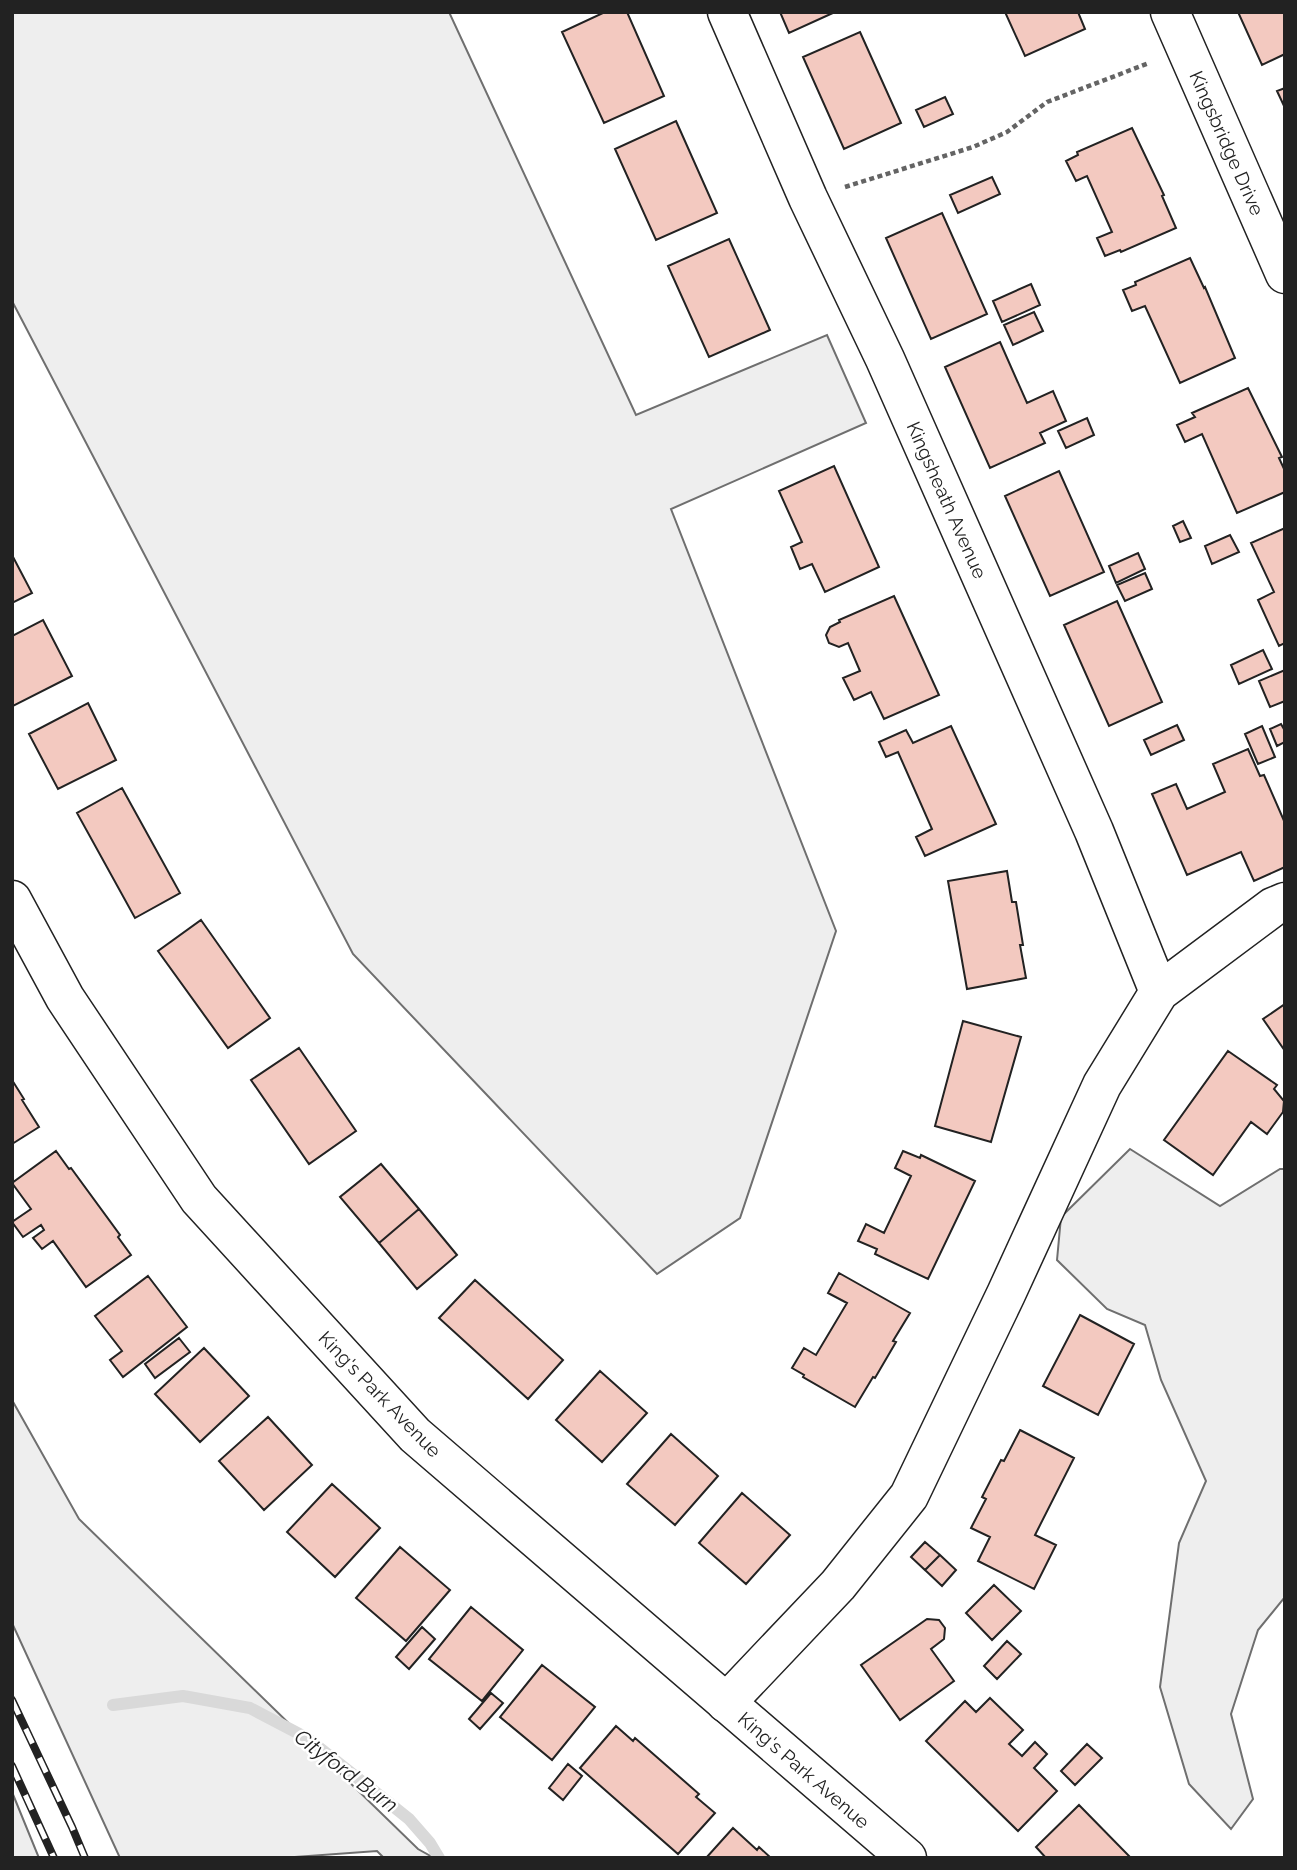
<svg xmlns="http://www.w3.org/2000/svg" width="1297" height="1870" font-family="Raleway,sans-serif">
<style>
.green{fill:#eee;stroke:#6f6f6f;stroke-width:2}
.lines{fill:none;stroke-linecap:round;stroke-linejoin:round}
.stream{stroke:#d9d9d9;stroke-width:12}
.building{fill:#f3c9c0;stroke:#222;stroke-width:2}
.minor-casing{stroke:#222;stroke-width:41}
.major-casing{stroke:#222;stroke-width:41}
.path{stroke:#646464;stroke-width:4.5;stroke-dasharray:5 3.5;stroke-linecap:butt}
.minor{stroke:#fff;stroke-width:38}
.major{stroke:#fff;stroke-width:38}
.rail-casing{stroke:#222;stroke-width:8}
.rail{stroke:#fff;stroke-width:5;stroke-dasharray:16;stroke-linecap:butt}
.labels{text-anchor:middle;stroke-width:5;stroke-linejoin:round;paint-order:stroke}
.street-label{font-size:19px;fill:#222;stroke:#fff}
.water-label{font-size:21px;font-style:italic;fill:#222;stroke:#fff}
</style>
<rect width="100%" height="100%" fill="#fff"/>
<path class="green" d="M 12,12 L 449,12 L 636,415 L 827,335 L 866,423 L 671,509 L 836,931 L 740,1218 L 657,1274 L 353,954 L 12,301 Z
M 1130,1149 L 1220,1206 L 1280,1169 L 1285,1169 L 1285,1597 L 1258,1630 L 1231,1714 L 1253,1799 L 1231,1829 L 1189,1784 L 1160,1687 L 1179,1543 L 1206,1481 L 1161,1380 L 1145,1325 L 1107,1309 L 1057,1260 L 1061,1217 Z
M 12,1400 L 79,1519 L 418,1849 L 434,1858 L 384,1858 L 377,1851 L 281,1858 L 120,1858 L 12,1623 Z
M 12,1792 L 39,1858 L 12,1858 Z"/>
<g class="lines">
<path class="stream" d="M 113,1705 L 183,1696 L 250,1708 L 307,1738 L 389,1803 L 409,1819 L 430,1843 L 439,1858"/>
</g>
<path class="building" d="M 605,12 L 627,12 L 664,96 L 604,123 L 562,32 Z
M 780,12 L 835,12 L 789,33 Z
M 1005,12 L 1078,12 L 1085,29 L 1025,56 Z
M 1238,12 L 1285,12 L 1285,54 L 1262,65 Z
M 860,32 L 901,123 L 844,149 L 803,57 Z
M 1285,88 L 1285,108 L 1277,91 Z
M 945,97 L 953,114 L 924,127 L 916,110 Z
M 676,121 L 717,213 L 656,240 L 615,149 Z
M 1132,128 L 1164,195 L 1162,196 L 1176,228 L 1121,252 L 1120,250 L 1105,256 L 1097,238 L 1112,232 L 1087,176 L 1076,181 L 1066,161 L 1078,155 L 1077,152 Z
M 992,177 L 1000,194 L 958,213 L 950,195 Z
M 942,213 L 987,314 L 931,339 L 886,238 Z
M 729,239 L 770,330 L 709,357 L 668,266 Z
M 1190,258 L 1204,288 L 1205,287 L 1235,358 L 1180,383 L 1145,306 L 1132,311 L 1123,290 L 1136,285 L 1135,282 Z
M 1031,284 L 1040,305 L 1002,322 L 993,301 Z
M 1034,312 L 1043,331 L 1013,345 L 1004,325 Z
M 1000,342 L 1027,403 L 1053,391 L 1066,421 L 1040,433 L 1045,443 L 990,468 L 945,367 Z
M 1248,388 L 1282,457 L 1279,458 L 1285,471 L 1285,492 L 1237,513 L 1202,434 L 1185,442 L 1177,425 L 1195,417 L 1192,413 Z
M 1087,418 L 1094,435 L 1066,448 L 1058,431 Z
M 834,466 L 879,567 L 825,592 L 812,564 L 800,569 L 791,547 L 802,542 L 779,491 Z
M 1059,471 L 1104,572 L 1050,596 L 1005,496 Z
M 1183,521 L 1191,538 L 1180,542 L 1173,526 Z
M 1285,528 L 1285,643 L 1279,646 L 1258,600 L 1274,592 L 1251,543 Z
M 1230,535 L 1239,552 L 1212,564 L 1205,546 Z
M 1138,553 L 1145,569 L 1116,583 L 1109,566 Z
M 12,555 L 32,593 L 12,603 Z
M 1145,573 L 1152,589 L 1125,601 L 1117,585 Z
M 894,596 L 939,695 L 884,719 L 871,692 L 854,700 L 843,678 L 860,671 L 848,643 L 839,647 L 829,643 L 826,635 L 830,627 L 840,622 L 839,620 Z
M 1117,601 L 1162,702 L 1109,726 L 1064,625 Z
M 43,620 L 72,676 L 13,706 L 12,636 Z
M 1263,650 L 1272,669 L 1239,684 L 1231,665 Z
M 1285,670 L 1285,701 L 1270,707 L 1259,681 Z
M 88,703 L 116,760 L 58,789 L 29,734 Z
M 1281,724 L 1285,731 L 1285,742 L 1277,746 L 1270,729 Z
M 1177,725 L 1184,740 L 1151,755 L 1144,740 Z
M 951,726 L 996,824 L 925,856 L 916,837 L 932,829 L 898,752 L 886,757 L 879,742 L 906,730 L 913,743 Z
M 1262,726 L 1275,757 L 1258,764 L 1245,734 Z
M 1248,749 L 1260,776 L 1264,775 L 1285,823 L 1285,867 L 1254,881 L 1241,852 L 1187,875 L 1152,794 L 1176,784 L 1187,809 L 1225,792 L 1213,764 Z
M 122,788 L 180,893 L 135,918 L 77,813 Z
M 1007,871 L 1012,902 L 1016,902 L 1023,945 L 1020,945 L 1026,978 L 967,989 L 948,881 Z
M 201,920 L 270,1018 L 228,1048 L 158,951 Z
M 1285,1004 L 1285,1051 L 1263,1019 Z
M 963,1021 L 1021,1037 L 991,1142 L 935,1126 Z
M 299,1048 L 356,1131 L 309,1164 L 251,1080 Z
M 1228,1051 L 1277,1085 L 1274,1089 L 1284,1101 L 1283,1112 L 1267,1134 L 1251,1122 L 1213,1175 L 1164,1140 Z
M 12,1080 L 24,1099 L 22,1100 L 39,1127 L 12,1144 Z
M 56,1151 L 69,1169 L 71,1168 L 120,1235 L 118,1237 L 131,1255 L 86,1287 L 53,1241 L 42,1249 L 33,1238 L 44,1230 L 41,1225 L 23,1237 L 12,1222 L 31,1209 L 12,1183 Z
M 903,1151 L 920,1158 L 921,1155 L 975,1181 L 928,1279 L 875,1254 L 877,1249 L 858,1241 L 866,1224 L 884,1233 L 911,1176 L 895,1168 Z
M 381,1164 L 419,1209 L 379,1243 L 340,1197 Z
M 419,1209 L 457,1255 L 417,1289 L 379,1243 Z
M 839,1273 L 910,1313 L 893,1341 L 896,1342 L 875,1378 L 873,1377 L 855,1407 L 803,1377 L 804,1375 L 792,1368 L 804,1348 L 816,1355 L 847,1303 L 828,1293 Z
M 148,1276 L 187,1327 L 123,1377 L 110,1360 L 122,1351 L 95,1316 Z
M 475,1280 L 563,1360 L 528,1399 L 439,1318 Z
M 1080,1315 L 1134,1344 L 1098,1415 L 1043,1386 Z
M 179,1338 L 190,1352 L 155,1378 L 145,1364 Z
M 204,1348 L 249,1396 L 200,1442 L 155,1394 Z
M 600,1371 L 647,1413 L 602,1462 L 556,1420 Z
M 268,1417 L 312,1465 L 264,1510 L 219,1461 Z
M 1020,1430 L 1074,1458 L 1035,1535 L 1056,1545 L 1034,1589 L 978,1561 L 990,1537 L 971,1528 L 986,1499 L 982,1497 L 1001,1460 L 1004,1461 Z
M 671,1434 L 718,1476 L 675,1525 L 627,1484 Z
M 332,1484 L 380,1528 L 335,1577 L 287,1532 Z
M 742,1493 L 790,1535 L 746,1584 L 699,1543 Z
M 925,1542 L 940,1555 L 925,1570 L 911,1557 Z
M 400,1547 L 450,1590 L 406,1641 L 356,1598 Z
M 940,1555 L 956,1570 L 942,1586 L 925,1570 Z
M 994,1585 L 1021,1611 L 992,1640 L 966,1613 Z
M 471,1607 L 523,1650 L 482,1701 L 429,1659 Z
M 927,1619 L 939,1620 L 945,1628 L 944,1639 L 931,1649 L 954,1681 L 900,1720 L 861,1665 Z
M 422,1627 L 435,1639 L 409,1669 L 396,1657 Z
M 1007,1641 L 1021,1654 L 997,1679 L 984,1666 Z
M 542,1665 L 595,1707 L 552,1760 L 500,1717 Z
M 491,1693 L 503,1703 L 480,1729 L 469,1719 Z
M 990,1698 L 1023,1730 L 1009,1744 L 1022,1756 L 1035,1742 L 1047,1754 L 1034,1768 L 1057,1791 L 1018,1831 L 926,1741 L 965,1701 L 976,1712 Z
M 616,1726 L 633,1741 L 635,1738 L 699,1794 L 696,1797 L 715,1813 L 678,1854 L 580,1768 Z
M 1087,1744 L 1102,1758 L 1075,1785 L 1061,1771 Z
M 568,1764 L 582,1776 L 563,1800 L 549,1788 Z
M 1079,1805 L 1131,1858 L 1046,1858 L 1036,1847 Z
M 733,1828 L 757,1850 L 759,1847 L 771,1858 L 706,1858 Z"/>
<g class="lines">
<g class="minor-casing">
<path id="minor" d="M 727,12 L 808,198 L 885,359 L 1094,831 L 1159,992
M 1170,12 L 1285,274
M 726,1703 L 838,1585 L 909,1496 L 1006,1294 L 1102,1085 L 1159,992 L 1273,907 L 1285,902"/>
</g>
<g class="major-casing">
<path id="major" d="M 12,900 L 65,998 L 199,1199 L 415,1435 L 907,1858"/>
</g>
<path class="path" d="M 845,187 L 973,147 L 1007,132 L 1047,102 L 1149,63"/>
<use href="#minor" class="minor"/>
<use href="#major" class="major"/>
<g class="rail-casing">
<path id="rail" d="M 12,1700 L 72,1827 L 85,1858
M 12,1766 L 54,1858"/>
</g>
<use href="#rail" class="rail"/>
</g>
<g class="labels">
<g class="street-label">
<text transform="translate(1227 143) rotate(66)" y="7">Kingsbridge Drive</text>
<text transform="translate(947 500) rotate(66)" y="7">Kingsheath Avenue</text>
<text transform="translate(380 1394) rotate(46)" y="7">King's Park Avenue</text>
<text transform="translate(804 1770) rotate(41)" y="7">King's Park Avenue</text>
</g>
<g class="water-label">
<text transform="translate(346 1771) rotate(37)" y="7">Cityford Burn</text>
</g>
</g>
<rect width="1297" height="1870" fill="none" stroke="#222222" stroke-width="28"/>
</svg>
